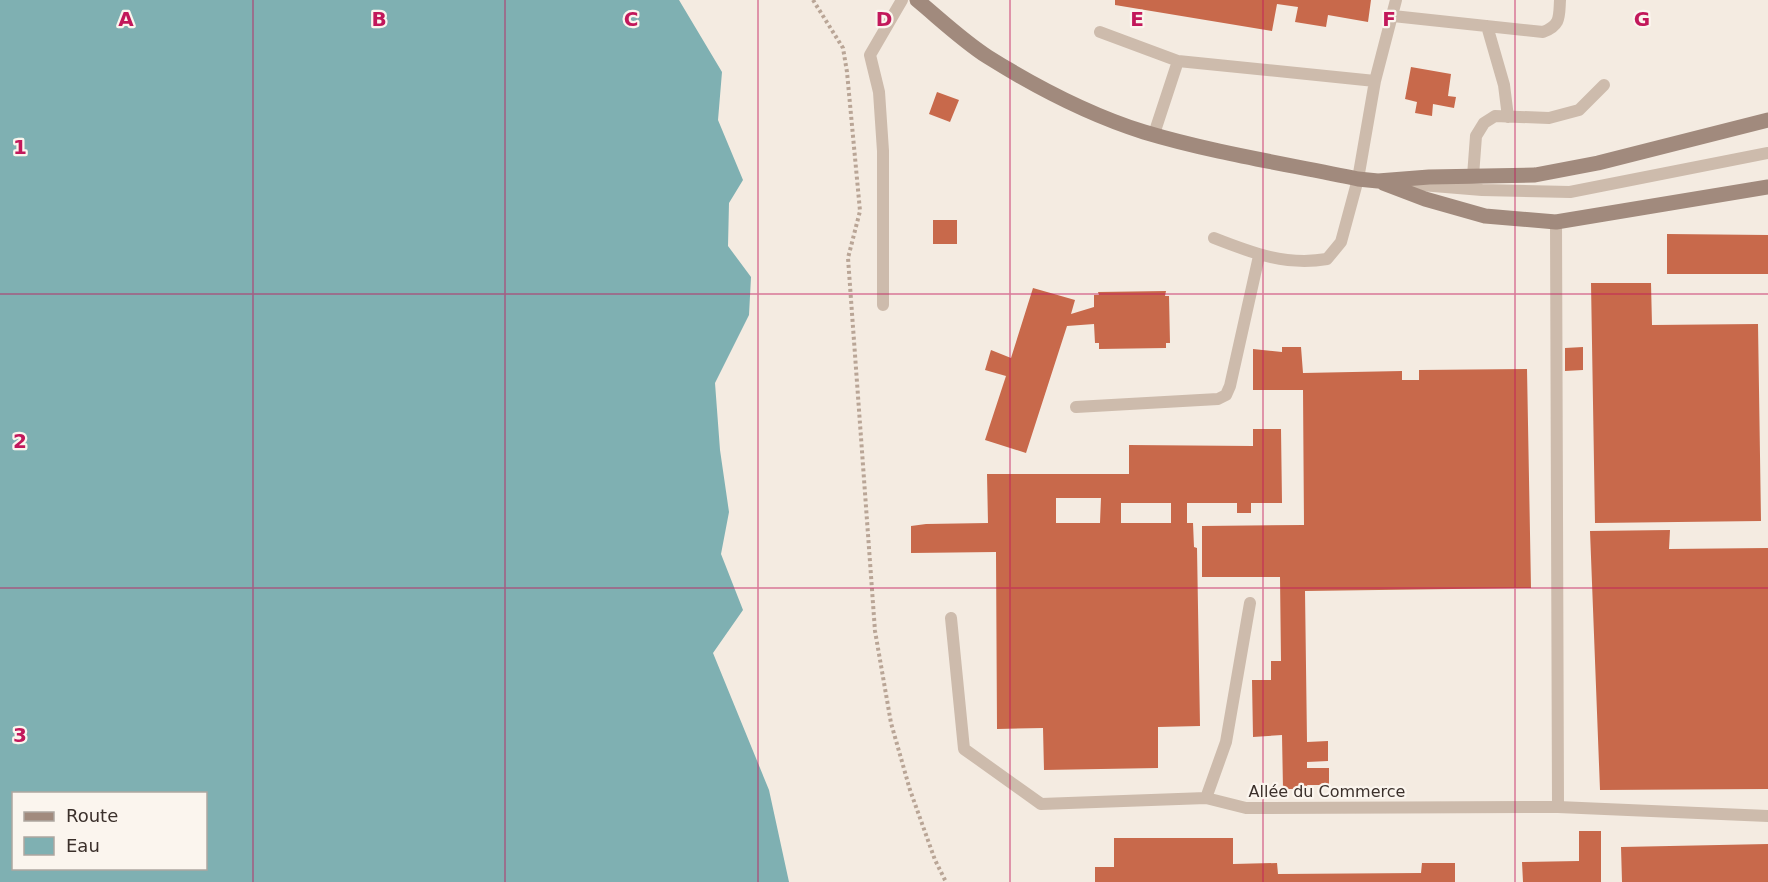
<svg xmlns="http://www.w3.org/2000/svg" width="1768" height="882" font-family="'DejaVu Sans',sans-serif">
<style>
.water{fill:#7fb0b2;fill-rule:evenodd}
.building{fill:#c8694b;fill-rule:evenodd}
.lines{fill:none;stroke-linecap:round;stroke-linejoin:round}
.path{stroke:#b9a596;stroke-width:4;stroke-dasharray:3 3;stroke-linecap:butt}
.lane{stroke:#cdbbac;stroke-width:12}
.secondary{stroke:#a18a7d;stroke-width:15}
.grid{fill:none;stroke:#c2185b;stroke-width:1.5;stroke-opacity:0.55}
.labels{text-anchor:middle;stroke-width:4.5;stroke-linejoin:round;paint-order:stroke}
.street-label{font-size:16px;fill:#3b302b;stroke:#fbf5ee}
.grid-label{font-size:20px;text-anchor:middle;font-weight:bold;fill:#c2185b;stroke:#fbf5ee;stroke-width:4.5;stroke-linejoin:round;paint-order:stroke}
</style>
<rect width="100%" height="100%" fill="#f4ebe1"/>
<path class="water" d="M 0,0 L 679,0 L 722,72 L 718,120 L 743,180 L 729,203 L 728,246 L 751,277 L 749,315 L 715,383 L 720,450 L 729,512 L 721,554 L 743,610 L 713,653 L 769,790 L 789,882 L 0,882 ZM 14,794 L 206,794 L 206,868 L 14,868 Z"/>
<path class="building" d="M 1115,0 L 1371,0 L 1368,22 L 1328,15 L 1326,27 L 1295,22 L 1298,7 L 1277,4 L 1272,31 L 1115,5 Z
M 1411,67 L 1451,74 L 1448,96 L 1456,97 L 1454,108 L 1433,104 L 1432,116 L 1415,113 L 1417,102 L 1405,99 Z
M 937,92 L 959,100 L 950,122 L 929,114 Z
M 933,220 L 957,220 L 957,244 L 933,244 Z
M 1667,234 L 1768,235 L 1768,274 L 1667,274 Z
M 1591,283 L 1651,283 L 1652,325 L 1758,324 L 1761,521 L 1595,523 Z
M 1033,288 L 1075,300 L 1071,314 L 1094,307 L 1094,295 L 1099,295 L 1098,292 L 1166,291 L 1165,296 L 1169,296 L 1170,343 L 1166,343 L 1166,348 L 1099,349 L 1099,343 L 1095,343 L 1094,324 L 1067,326 L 1026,453 L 985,440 L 1006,376 L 985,370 L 991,350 L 1011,358 Z
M 1282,347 L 1301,347 L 1303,373 L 1402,371 L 1402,380 L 1419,380 L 1419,370 L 1527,369 L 1531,588 L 1305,591 L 1307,742 L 1328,741 L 1328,761 L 1307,762 L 1307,768 L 1329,768 L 1329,785 L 1307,785 L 1308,789 L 1283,789 L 1282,735 L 1253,737 L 1252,680 L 1271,680 L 1271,661 L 1281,661 L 1280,577 L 1202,577 L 1202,526 L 1304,525 L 1303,390 L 1253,390 L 1253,349 L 1282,352 Z
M 1583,347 L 1583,370 L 1565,371 L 1565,348 Z
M 1253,429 L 1281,429 L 1282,503 L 1251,503 L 1251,513 L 1237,513 L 1237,503 L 1187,503 L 1187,523 L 1193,523 L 1194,547 L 1197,548 L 1200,726 L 1158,727 L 1158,768 L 1044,770 L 1043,728 L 997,729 L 996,552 L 911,553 L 911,526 L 926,524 L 988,523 L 987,474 L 1129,474 L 1129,445 L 1253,446 ZM 1056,498 L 1101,498 L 1100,523 L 1056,523 ZM 1121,503 L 1171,503 L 1171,523 L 1121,523 Z
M 1670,530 L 1669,549 L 1768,548 L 1768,789 L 1600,790 L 1590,531 Z
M 1579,831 L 1601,831 L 1601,882 L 1523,882 L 1522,862 L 1579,861 Z
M 1114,838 L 1233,838 L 1233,864 L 1277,863 L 1278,874 L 1421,873 L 1422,863 L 1455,863 L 1455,882 L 1095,882 L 1095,867 L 1114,867 Z
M 1768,844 L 1768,882 L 1622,882 L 1621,847 Z"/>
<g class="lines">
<path class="path" d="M 813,0 L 843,48 L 847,72 L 860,211 L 848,258 L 875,631 L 891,723 L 910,790 L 935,860 L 946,882"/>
<path class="lane" d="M 1393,16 L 1543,32 C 1561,25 1559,17 1560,0
M 1487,26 L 1504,85 L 1508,117
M 1100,32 L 1178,61 L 1375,81
M 1154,134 L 1178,61
M 1473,176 L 1476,136 L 1484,123 L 1495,116 L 1549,118 L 1579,110 L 1604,85
M 1409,184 L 1482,190 L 1570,192 L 1768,153
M 1556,222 L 1558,807
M 1214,238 C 1252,253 1286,266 1327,259 L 1341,242 L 1358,179 L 1375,81 L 1396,0
M 883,305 L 883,151 L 879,92 L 870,55 L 902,0
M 1076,407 L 1218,399 L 1226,395 L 1230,386 L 1259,256
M 951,618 L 964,749 L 1041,804 L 1206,798 L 1246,808 L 1558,807 L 1768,816
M 1206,798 L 1226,742 L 1250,603"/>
<path class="secondary" d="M 917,0 C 940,19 963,41 988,57 C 1036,87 1090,115 1144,132 C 1214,153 1287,164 1358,179 L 1378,181 L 1429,177 L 1535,175 L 1598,163 L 1768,120
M 1383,183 L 1425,199 L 1485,216 L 1556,222 L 1768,187"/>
</g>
<path class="grid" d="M 253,0 L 253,882M 505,0 L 505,882M 758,0 L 758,882M 1010,0 L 1010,882M 1263,0 L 1263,882M 1515,0 L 1515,882M 0,294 L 1768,294M 0,588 L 1768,588"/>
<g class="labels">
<g class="street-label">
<text x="1327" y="797">Allée du Commerce</text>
</g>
</g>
<g class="grid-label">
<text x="126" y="26">A</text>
<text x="379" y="26">B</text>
<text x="631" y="26">C</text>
<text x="884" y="26">D</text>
<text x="1137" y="26">E</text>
<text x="1389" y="26">F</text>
<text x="1642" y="26">G</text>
<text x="20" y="154">1</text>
<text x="20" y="448">2</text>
<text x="20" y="742">3</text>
</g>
<rect x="12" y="792" width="195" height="78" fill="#fbf5ee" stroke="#aea6a0" stroke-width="1.5"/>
<rect x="24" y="812" width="30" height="9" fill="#a18a7d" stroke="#aea6a0" stroke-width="1.5"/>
<text x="66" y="822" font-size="18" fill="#3b302b">Route</text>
<rect x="24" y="837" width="30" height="18" fill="#7fb0b2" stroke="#aea6a0" stroke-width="1.5"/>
<text x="66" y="852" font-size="18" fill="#3b302b">Eau</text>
</svg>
